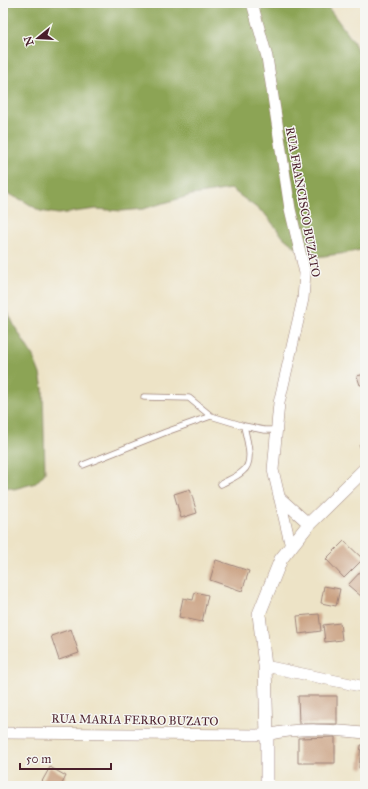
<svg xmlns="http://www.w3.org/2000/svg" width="368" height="789" font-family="'IM FELL Great Primer',serif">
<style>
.forest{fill:#8ca455;stroke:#6b6240}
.building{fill:#cba283}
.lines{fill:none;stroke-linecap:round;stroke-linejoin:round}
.service-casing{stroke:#9c8178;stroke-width:7}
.minor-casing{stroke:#9c8178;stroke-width:12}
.tertiary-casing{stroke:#9c8178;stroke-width:14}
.service{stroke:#fff;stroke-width:5.5}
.minor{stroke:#fff;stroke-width:11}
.tertiary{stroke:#fff;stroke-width:13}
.labels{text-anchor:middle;stroke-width:3;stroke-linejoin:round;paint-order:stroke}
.street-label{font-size:12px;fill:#4a1f2b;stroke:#f6f6f2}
</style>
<rect width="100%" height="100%" fill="#f6f6f2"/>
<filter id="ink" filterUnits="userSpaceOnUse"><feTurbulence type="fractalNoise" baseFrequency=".025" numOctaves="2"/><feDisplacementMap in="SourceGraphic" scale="8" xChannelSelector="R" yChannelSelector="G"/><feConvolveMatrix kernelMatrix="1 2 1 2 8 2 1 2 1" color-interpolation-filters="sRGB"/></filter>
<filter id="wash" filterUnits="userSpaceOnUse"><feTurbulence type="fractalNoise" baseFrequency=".012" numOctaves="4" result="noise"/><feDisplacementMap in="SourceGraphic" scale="16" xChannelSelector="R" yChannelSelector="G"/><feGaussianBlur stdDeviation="0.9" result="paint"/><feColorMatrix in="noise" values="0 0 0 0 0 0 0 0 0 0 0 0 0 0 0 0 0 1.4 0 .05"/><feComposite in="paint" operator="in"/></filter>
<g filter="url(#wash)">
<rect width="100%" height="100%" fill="#ede3c6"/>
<path class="forest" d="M 3,3 L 325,3 L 353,41 L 365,66 L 365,249 L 347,253 L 316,257 L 301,252 L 283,237 L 265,214 L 231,189 L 192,195 L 143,209 L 121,211 L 96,209 L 58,214 L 40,211 L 24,201 L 3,192 Z
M 3,302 L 15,327 L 33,356 L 40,374 L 43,388 L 45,473 L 36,483 L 14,489 L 3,486 Z"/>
<g id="blocks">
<path class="building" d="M 365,374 L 365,384 L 360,385 L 357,376 Z
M 365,441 L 365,456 L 359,445 Z
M 190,489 L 197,513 L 181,518 L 174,494 Z
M 344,541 L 363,559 L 344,578 L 326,559 Z
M 216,560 L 249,571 L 242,591 L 210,580 Z
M 364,568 L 365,594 L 362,597 L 348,585 Z
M 324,586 L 340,589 L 336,606 L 321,603 Z
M 195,592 L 208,595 L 202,622 L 179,617 L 183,598 L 193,600 Z
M 319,614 L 321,631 L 299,634 L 297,616 Z
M 340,623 L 342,640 L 325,642 L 323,625 Z
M 71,629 L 79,653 L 59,660 L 51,636 Z
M 298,696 L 337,696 L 337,724 L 299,724 Z
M 335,737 L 335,763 L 298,763 L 298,738 Z
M 361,745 L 365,745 L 365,769 L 359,768 Z
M 50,767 L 66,776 L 61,786 L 43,786 L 40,785 Z"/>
</g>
</g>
<g filter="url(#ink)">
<use href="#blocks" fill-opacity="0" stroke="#9c8178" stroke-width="1"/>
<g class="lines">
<g class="service-casing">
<path id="service" d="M 144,397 L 189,398 L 211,416
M 83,465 L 166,432 L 211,416 L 244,426 L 264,430 L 277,430
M 221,484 C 228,480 237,477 243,471 C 255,462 246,438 244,426"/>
</g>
<g class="minor-casing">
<path id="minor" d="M 252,3 L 267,57 L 290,209 L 305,273 L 303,299 L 279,403 L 273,470 L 291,547
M 279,497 L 309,524
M 265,666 L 365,687
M 3,733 L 267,735 C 299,727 333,730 365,733"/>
</g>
<g class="tertiary-casing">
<path id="tertiary" d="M 267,786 L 267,735 L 265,666 L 259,614 L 281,559 L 309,524 L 365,469"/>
</g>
<use href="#service" class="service"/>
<use href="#minor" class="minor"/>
<use href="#tertiary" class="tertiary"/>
</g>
</g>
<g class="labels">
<g class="street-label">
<text transform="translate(303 202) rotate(80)" y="4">RUA FRANCISCO BUZATO</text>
<text transform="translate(135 720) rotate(1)" y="4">RUA MARIA FERRO BUZATO</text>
</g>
</g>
<rect width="368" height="789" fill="none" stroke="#f6f6f2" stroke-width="16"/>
<g transform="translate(38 38) rotate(252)" stroke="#f6f6f2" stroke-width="3" paint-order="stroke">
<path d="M0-3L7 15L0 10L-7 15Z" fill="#4a1f2b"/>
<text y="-6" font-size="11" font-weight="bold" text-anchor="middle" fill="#4a1f2b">N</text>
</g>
<path d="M20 763v6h91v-6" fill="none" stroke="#4a1f2b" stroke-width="2"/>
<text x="26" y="763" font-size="12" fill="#4a1f2b" stroke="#f6f6f2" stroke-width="3" paint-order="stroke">50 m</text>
</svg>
